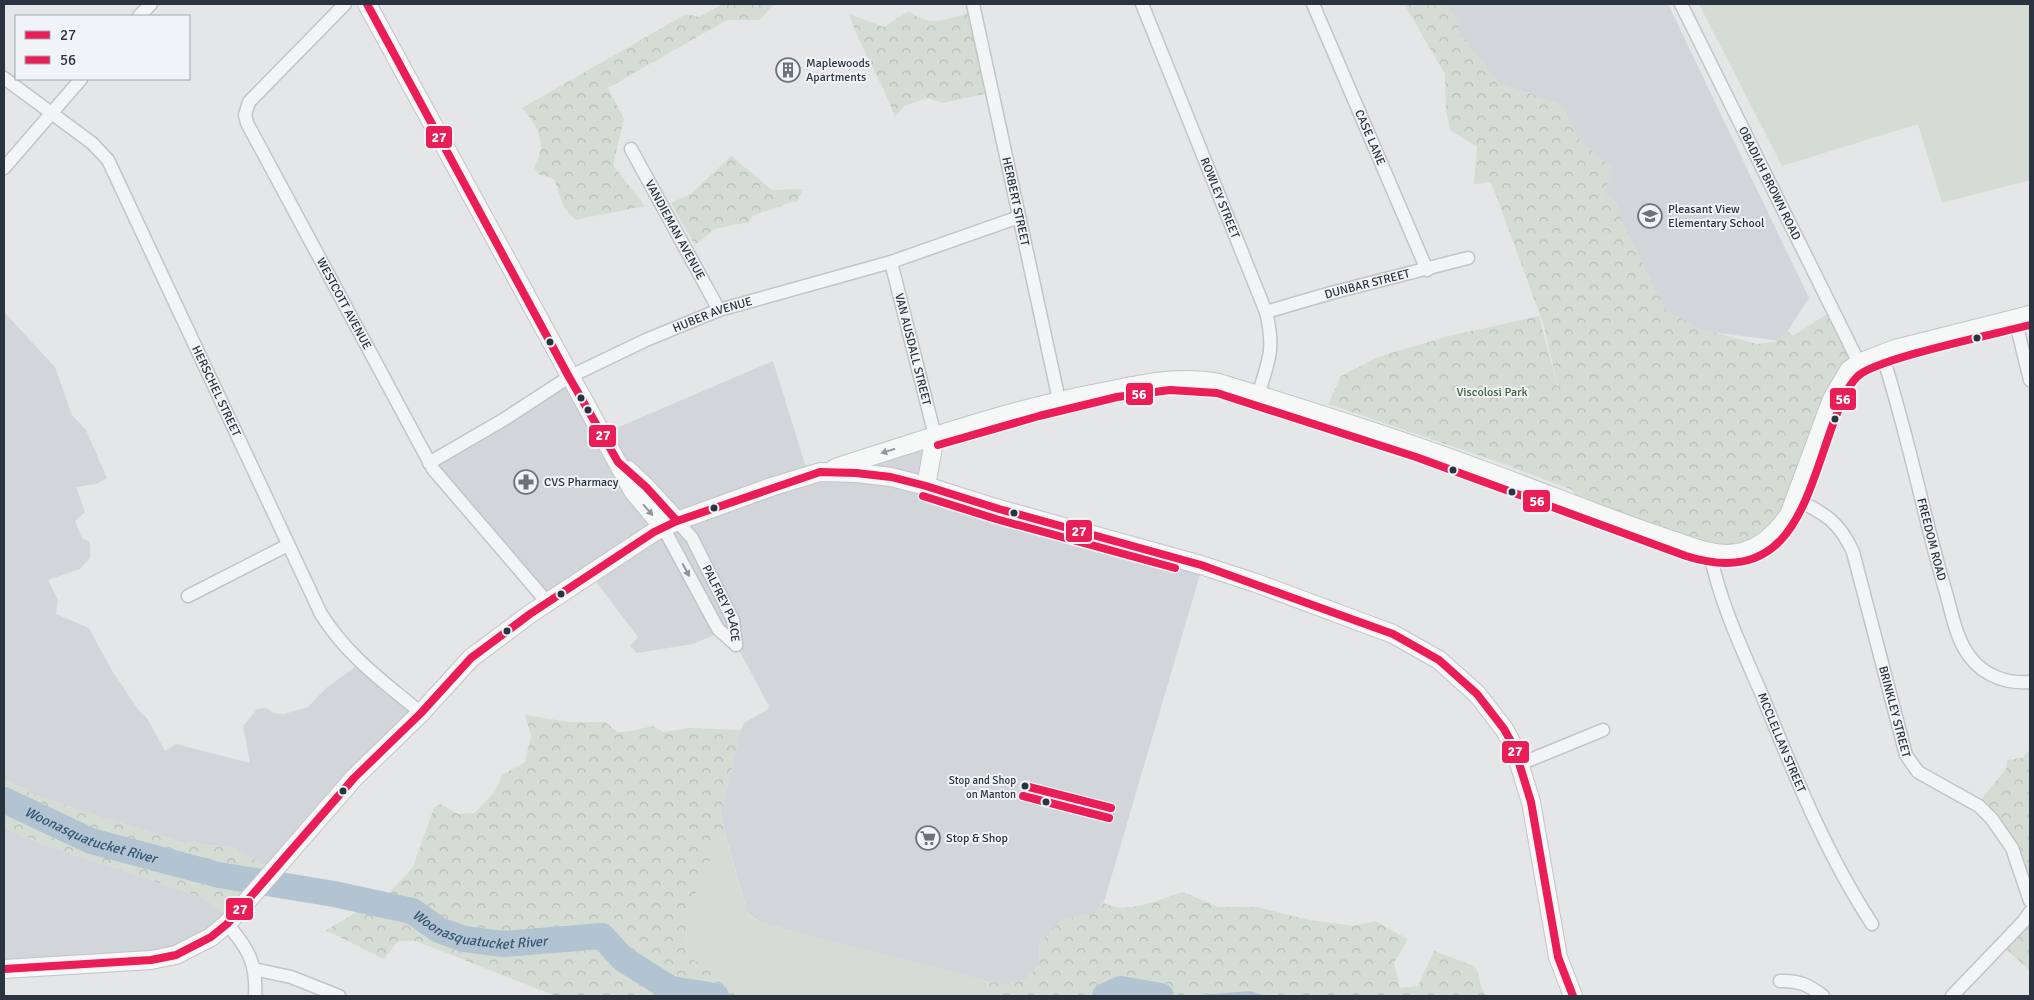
<svg xmlns="http://www.w3.org/2000/svg" width="2034" height="1000" font-family="Signika,sans-serif">
<style>
.built{fill:#d2d6db}
.grass{fill:#d5dcd4}
.forest{fill:url(#forest-crowns)}
.water{fill:#b2c4d2}
.lines{fill:none;stroke-linecap:round;stroke-linejoin:round}
.river{stroke:#b2c4d2;stroke-width:26}
.street-casing{stroke:#c2c4c6;stroke-width:15}
.secondary-casing{stroke:#c2c4c6;stroke-width:20}
.street{stroke:#f2f4f5;stroke-width:12}
.secondary{stroke:#f6f7f7;stroke-width:18}
.bus-1-casing{stroke:#f1f4f7;stroke-width:11}
.bus-2-casing{stroke:#f1f4f7;stroke-width:11}
.bus-1{stroke:#ea1d57;stroke-width:8}
.bus-2{stroke:#ea1d57;stroke-width:8}
.oneway{fill:#90969c}
.oneway2{fill:#8e949b}
.bus-dot{fill:#2a3441;stroke:#f1f4f7;stroke-width:2}
.labels{text-anchor:middle;stroke-width:4;stroke-linejoin:round;paint-order:stroke}
.bus-label{font-size:11px;fill:#2a3441;stroke:#f1f4f7;text-anchor:end}
.poi-label{font-size:12px;fill:#2a3441;stroke:#f1f4f7;text-anchor:start}
.street-label{font-size:12px;fill:#2a3441;stroke:#f1f4f7}
.park-label{font-size:12px;fill:#425d38;stroke:#f1f4f7}
.water-label{font-size:14px;font-style:italic;fill:#355675;stroke:#f1f4f7}
.line-badge{stroke:#f1f4f7;stroke-width:2}
.badge-label{font-size:14px;text-anchor:middle;font-weight:bold;fill:#fff}
</style>
<defs>
<pattern id="forest-crowns" width="20" height="18" patternUnits="userSpaceOnUse" patternTransform="scale(1.25)"><rect width="20" height="18" fill="#d5dcd4"/><path d="M2 6a3 3 0 1 1 6 0M12 15a3 3 0 1 1 6 0" fill="none" stroke="#b7bdb7"/></pattern>
</defs>
<rect width="100%" height="100%" fill="#e4e6e8"/>
<path class="built" d="M 1426,4 L 1668,4 L 1809,298 L 1781,341 L 1686,329 L 1566,301 Z
M 4,312 L 55,367 L 72,415 L 86,430 L 107,478 L 96,484 L 76,487 L 85,512 L 75,521 L 82,538 L 90,542 L 90,558 L 80,569 L 48,580 L 58,600 L 56,614 L 89,628 L 111,669 L 139,711 L 147,718 L 165,751 L 176,744 L 250,763 L 243,726 L 257,709 L 266,708 L 274,713 L 284,714 L 308,707 L 325,689 L 359,664 L 419,709 L 274,872 L 233,847 L 184,843 L 40,797 L 4,779 Z
M 773,361 L 808,474 L 933,438 L 934,487 L 1201,571 L 1104,902 L 1095,913 L 1061,920 L 1039,944 L 1039,965 L 1026,980 L 1005,985 L 987,982 L 762,923 L 748,914 L 720,816 L 741,730 L 744,723 L 767,710 L 769,706 L 732,637 L 726,630 L 693,644 L 637,653 L 630,646 L 638,637 L 590,574 L 546,601 L 430,460 L 569,376 L 605,433 Z
M 4,828 L 42,844 L 204,898 L 234,922 L 227,930 L 196,955 L 165,962 L 4,973 Z"/>
<path class="grass" d="M 1699,4 L 2030,4 L 2030,180 L 1942,203 L 1918,124 L 1782,166 Z
M 725,835 L 748,915 L 762,923 L 985,980 L 987,982 L 985,996 L 754,996 L 687,956 L 686,917 L 715,848 Z"/>
<path class="forest" d="M 723,4 L 774,4 L 760,20 L 727,20 L 608,88 L 624,119 L 613,165 L 645,206 L 575,220 L 564,207 L 554,179 L 538,174 L 534,167 C 548,144 538,126 522,108 L 686,14 L 699,17 Z
M 1404,4 L 1448,4 L 1458,24 L 1458,31 L 1461,32 L 1459,38 L 1464,38 L 1499,83 L 1563,105 L 1578,138 L 1613,169 L 1606,185 L 1607,196 L 1617,202 L 1622,221 L 1666,311 L 1698,328 L 1757,344 L 1775,342 L 1788,331 L 1793,336 L 1833,310 L 1863,368 L 1851,378 L 1772,538 L 1713,554 L 1574,498 L 1573,490 L 1487,458 L 1328,404 L 1341,376 L 1378,357 L 1449,336 L 1539,316 L 1560,396 L 1544,326 L 1496,195 L 1490,182 L 1474,184 L 1477,147 L 1450,130 L 1446,109 L 1445,74 Z
M 909,11 C 930,29 950,18 975,11 L 993,92 L 943,103 L 927,98 L 904,106 L 895,117 C 882,81 861,50 849,14 L 884,27 Z
M 731,156 L 772,190 L 803,189 L 797,202 L 792,202 L 752,216 L 749,222 L 714,229 L 695,245 L 671,203 L 692,193 Z
M 525,715 L 569,722 L 605,722 L 618,732 L 626,732 L 653,726 L 664,732 L 690,728 L 741,730 L 720,816 L 725,835 L 715,848 L 686,917 L 687,956 L 754,996 L 556,996 L 416,941 L 398,941 L 384,959 L 334,934 L 325,931 L 390,892 L 413,867 L 434,808 L 440,804 L 458,814 L 475,813 L 495,791 L 502,775 L 525,762 L 531,736 Z
M 2030,750 L 2030,898 L 2013,850 L 1976,806 L 2006,769 L 2007,760 L 2022,758 Z
M 4,779 L 40,797 L 184,843 L 233,847 L 273,870 L 234,922 L 204,898 L 42,844 L 4,828 Z
M 1183,892 L 1218,907 L 1257,907 L 1309,920 L 1354,926 L 1375,921 L 1408,939 L 1394,963 L 1400,988 L 1418,986 L 1434,951 L 1474,966 C 1481,975 1478,988 1487,996 L 1267,996 L 1250,991 L 1184,996 L 985,996 L 987,982 C 1012,986 1022,985 1039,965 L 1039,944 L 1061,920 L 1095,913 L 1102,902 C 1126,916 1156,900 1183,892 Z
M 2030,910 L 2030,971 L 2004,947 Z"/>
<path class="water" d="M 1250,991 L 1267,996 L 1184,996 Z"/>
<g class="lines">
<g class="river">
<path id="s1" d="M 4,800 L 91,841 L 219,875 L 334,894 L 412,911 L 439,930 L 464,939 L 503,944 L 602,936 L 623,959 L 671,989 L 716,996"/>
<path d="M 1105,996 L 1121,989 L 1161,996"/>
</g>
<g class="street-casing">
<g id="street">
<path id="s2" d="M 345,4 L 249,102 L 245,115 L 247,123 L 433,469 L 547,602"/>
<path id="s3" d="M 973,4 L 1059,400"/>
<path id="s4" d="M 1142,4 L 1266,312 C 1275,349 1269,360 1258,395"/>
<path id="s5" d="M 1313,4 L 1427,270"/>
<path id="s6" d="M 1681,4 L 1859,363"/>
<path d="M 139,16 L 151,4"/>
<path id="s7" d="M 4,78 L 92,143 L 108,160 L 321,614 C 348,657 383,681 421,713"/>
<path id="s8" d="M 631,149 L 719,310"/>
<path d="M 4,168 L 81,79"/>
<path id="s9" d="M 891,262 L 935,436"/>
<path id="s10" d="M 1266,312 L 1331,293 L 1468,258"/>
<path d="M 2015,319 L 2030,380"/>
<path id="s11" d="M 1882,354 C 1907,430 1922,509 1944,586 C 1951,608 1955,638 1970,657 C 1984,676 2008,684 2030,682"/>
<path id="s12" d="M 429,463 L 503,420 L 569,377 L 646,340 L 719,310 L 891,262 L 1019,217"/>
<path id="s13" d="M 1796,499 C 1825,514 1839,521 1853,552 L 1906,755 L 1918,772 L 1979,806 L 1992,819 L 2012,848 L 2030,901"/>
<path id="s14" d="M 677,521 L 692,538 L 733,620 L 736,645"/>
<path d="M 663,527 L 718,629 L 736,645"/>
<path id="s15" d="M 1710,552 C 1719,601 1742,649 1762,695 C 1794,774 1825,852 1872,924"/>
<path d="M 188,596 L 288,545"/>
<path d="M 1520,764 L 1603,730"/>
<path d="M 227,924 C 248,948 257,963 255,996"/>
<path d="M 254,969 L 291,977 L 339,996"/>
<path d="M 1780,981 C 1798,980 1809,985 1823,996"/>
<path d="M 1952,996 L 2023,922 L 2030,912"/>
</g>
</g>
<g class="secondary-casing">
<path id="secondary" d="M 367,4 L 633,491 L 663,527
M 835,468 C 923,440 1011,409 1102,392 C 1142,384 1179,375 1219,383 C 1308,410 1398,438 1485,471 C 1546,493 1605,518 1666,538 C 1686,545 1707,554 1728,554 C 1755,554 1775,535 1789,515 L 1832,399 L 1849,370 L 1859,363 L 1895,349 L 2030,315
M 628,470 L 646,487 L 677,521
M 926,486 L 935,436
M 4,969 L 151,960 L 176,955 L 211,937 L 227,924 L 354,778 L 421,713 L 471,658 L 530,614 L 654,532 L 677,521 L 771,487 L 820,472 L 856,473 L 891,477 L 926,486 L 999,509 L 1201,565 L 1256,583 L 1393,634 L 1439,660 L 1477,694 L 1504,729 L 1514,747 L 1531,802 L 1558,957 L 1573,996"/>
</g>
<use href="#street" class="street"/>
<use href="#secondary" class="secondary"/>
<g class="bus-1-casing">
<path id="bus-1" d="M 367,4 L 569,377 L 618,462 L 646,487 L 677,521
M 1025,786 L 1111,808
M 4,969 L 151,960 L 176,955 L 211,937 L 227,924 L 354,778 L 421,713 L 471,658 L 530,614 L 654,532 L 677,521 L 820,472 L 856,473 L 891,477 L 926,486 L 999,509 L 1201,565 L 1393,634 L 1439,660 L 1477,694 L 1504,729 L 1514,747 L 1531,802 L 1558,957 L 1573,996"/>
</g>
<g class="bus-2-casing">
<path id="bus-2" d="M 938,445 L 1039,416 L 1117,397 L 1170,390 L 1217,393 L 1416,457 L 1686,556 C 1791,589 1805,500 1833,424 C 1839,409 1845,389 1857,377 C 1873,359 2000,333 2030,325
M 923,496 L 996,519 L 1175,568
M 1023,796 L 1109,818"/>
</g>
<use href="#bus-1" class="bus-1"/>
<use href="#bus-2" class="bus-2"/>
</g>
<defs><path id="oneway-solid" d="M-6-.8H1V-3.2L6.5 0L1 3.2V.8H-6Z" transform="scale(1.25)"/></defs>
<g class="oneway">
<use href="#oneway-solid" transform="translate(888 451) rotate(162)"/>
<use href="#oneway-solid" transform="translate(648 510) rotate(49)"/>
</g>
<use class="oneway2" href="#oneway-solid" transform="translate(686 570) rotate(62)"/>
<defs>
<g id="building-ring" transform="scale(1.25)"><circle r="9.5" fill="#f1f4f7" stroke="#6b727b" stroke-width="1.5"/><path d="M-4-6H4V6H1V3H-1V6H-4ZM-2.5-4.3h1.7v1.8h-1.7ZM.8-4.3h1.7v1.8H.8ZM-2.5-1h1.7V.8h-1.7ZM.8-1h1.7V.8H.8Z" fill="#6b727b"/></g>
<g id="school-ring" transform="scale(1.25)"><circle r="9.5" fill="#f1f4f7" stroke="#6b727b" stroke-width="1.5"/><path d="M0-5L7-2L0 1L-7-2ZM-4 1L0 2.5L4 1V4Q0 6-4 4Z" fill="#6b727b"/></g>
<g id="pharmacy-ring" transform="scale(1.25)"><circle r="9.5" fill="#f1f4f7" stroke="#6b727b" stroke-width="1.5"/><path d="M-2-6h4v4h4v4h-4v4h-4v-4h-4v-4h4Z" fill="#6b727b"/></g>
<g id="supermarket-ring" transform="scale(1.25)"><circle r="9.5" fill="#f1f4f7" stroke="#6b727b" stroke-width="1.5"/><path d="M-6-5.5h2.5l.6 2H6L4.5 2H-2.5L-4.4-4H-6ZM-1.5 3.2a1.3 1.3 0 1 0 .1 0ZM3 3.2a1.3 1.3 0 1 0 .1 0Z" fill="#6b727b"/></g>
</defs>
<g fill-rule="evenodd">
<use href="#building-ring" x="788" y="70"/>
<use href="#school-ring" x="1650" y="216"/>
<use href="#pharmacy-ring" x="526" y="482"/>
<use href="#supermarket-ring" x="928" y="838"/>
</g>
<g class="bus-dot">
<circle cx="1977" cy="338" r="4.5"/>
<circle cx="550" cy="342" r="4.5"/>
<circle cx="581" cy="398" r="4.5"/>
<circle cx="588" cy="410" r="4.5"/>
<circle cx="1835" cy="419" r="4.5"/>
<circle cx="1453" cy="470" r="4.5"/>
<circle cx="1512" cy="492" r="4.5"/>
<circle cx="714" cy="508" r="4.5"/>
<circle cx="1014" cy="513" r="4.5"/>
<circle cx="561" cy="594" r="4.5"/>
<circle cx="507" cy="631" r="4.5"/>
<circle cx="1025" cy="786" r="4.5"/>
<circle cx="343" cy="791" r="4.5"/>
<circle cx="1046" cy="802" r="4.5"/>
</g>
<g class="labels">
<g class="bus-label">
<text x="1016" y="784">Stop and Shop<tspan x="1016" dy="14">on Manton</tspan></text>
</g>
<g class="poi-label">
<text x="806" y="67">Maplewoods<tspan x="806" dy="14">Apartments</tspan></text>
<text x="1668" y="213">Pleasant View<tspan x="1668" dy="14">Elementary School</tspan></text>
<text x="544" y="486">CVS Pharmacy</text>
<text x="946" y="842">Stop &amp; Shop</text>
</g>
<g class="street-label">
<text dy="4" stroke="none"><textPath href="#s5" startOffset="145">CASE LANE</textPath></text>
<text dy="4" stroke="none"><textPath href="#s6" startOffset="200">OBADIAH BROWN ROAD</textPath></text>
<text dy="4" stroke="none"><textPath href="#s4" startOffset="209">ROWLEY STREET</textPath></text>
<text dy="4" stroke="none"><textPath href="#s3" startOffset="202">HERBERT STREET</textPath></text>
<text dy="4" stroke="none"><textPath href="#s8" startOffset="92">VANDIEMAN AVENUE</textPath></text>
<text dy="4" stroke="none"><textPath href="#s10" startOffset="105">DUNBAR STREET</textPath></text>
<text dy="4" stroke="none"><textPath href="#s2" startOffset="364">WESTCOTT AVENUE</textPath></text>
<text dy="4" stroke="none"><textPath href="#s12" startOffset="321">HUBER AVENUE</textPath></text>
<text dy="4" stroke="none"><textPath href="#s9" startOffset="90">VAN AUSDALL STREET</textPath></text>
<text dy="4" stroke="none"><textPath href="#s7" startOffset="388">HERSCHEL STREET</textPath></text>
<text dy="4" stroke="none"><textPath href="#s11" startOffset="192">FREEDOM ROAD</textPath></text>
<text dy="4" stroke="none"><textPath href="#s14" startOffset="95">PALFREY PLACE</textPath></text>
<text dy="4" stroke="none"><textPath href="#s13" startOffset="245">BRINKLEY STREET</textPath></text>
<text dy="4" stroke="none"><textPath href="#s15" startOffset="204">MCCLELLAN STREET</textPath></text>
</g>
<g class="park-label">
<text x="1492" y="396">Viscolosi Park</text>
</g>
<g class="water-label">
<text dy="5" stroke="none"><textPath href="#s1" startOffset="94">Woonasquatucket River</textPath></text>
<text dy="5" stroke="none"><textPath href="#s1" startOffset="498">Woonasquatucket River</textPath></text>
</g>
</g>
<g class="line-badge">
<rect x="425" y="125" width="28" height="24" rx="5" fill="#ea1d57"/>
<rect x="1125" y="382" width="29" height="24" rx="5" fill="#ea1d57"/>
<rect x="1829" y="387" width="28" height="24" rx="5" fill="#ea1d57"/>
<rect x="588" y="424" width="29" height="24" rx="5" fill="#ea1d57"/>
<rect x="1522" y="489" width="29" height="24" rx="5" fill="#ea1d57"/>
<rect x="1065" y="519" width="28" height="24" rx="5" fill="#ea1d57"/>
<rect x="1501" y="740" width="29" height="24" rx="5" fill="#ea1d57"/>
<rect x="225" y="897" width="29" height="24" rx="5" fill="#ea1d57"/>
</g>
<g class="badge-label">
<text x="439" y="142">27</text>
<text x="1139" y="399">56</text>
<text x="1843" y="404">56</text>
<text x="603" y="440">27</text>
<text x="1537" y="506">56</text>
<text x="1079" y="536">27</text>
<text x="1515" y="756">27</text>
<text x="240" y="914">27</text>
</g>
<rect width="2034" height="1000" fill="none" stroke="#2a3441" stroke-width="10"/>
<rect x="15" y="15" width="175" height="65" fill="#f1f4f7" stroke="#a1a7ae"/>
<rect x="25" y="31" width="25" height="8" fill="#ea1d57" stroke="#a1a7ae"/>
<text x="60" y="40" font-size="15" fill="#2a3441">27</text>
<rect x="25" y="56" width="25" height="8" fill="#ea1d57" stroke="#a1a7ae"/>
<text x="60" y="65" font-size="15" fill="#2a3441">56</text>
</svg>
